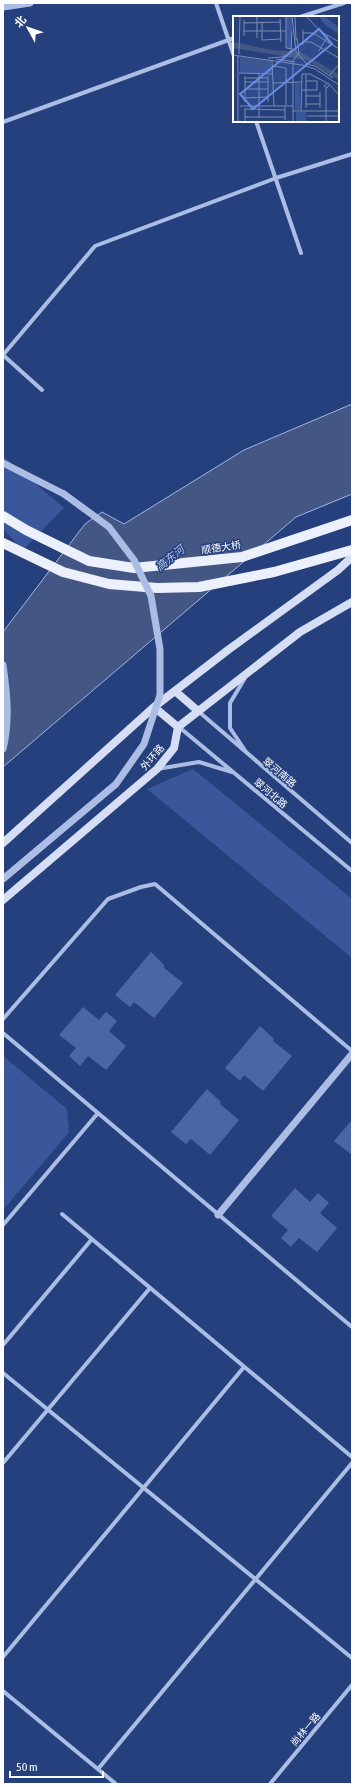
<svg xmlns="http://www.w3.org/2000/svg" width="355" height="1787" font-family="'Asap Condensed','Noto Sans SC',sans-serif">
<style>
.green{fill:#3a579b}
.water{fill:#445683;stroke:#a0b6e5}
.building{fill:#4b66a4}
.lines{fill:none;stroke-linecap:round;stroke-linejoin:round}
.minor{stroke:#acbde5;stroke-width:4}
.tertiary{stroke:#acbde5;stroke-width:7}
.secondary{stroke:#d5def5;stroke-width:8}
.primary{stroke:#ecf0fd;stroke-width:10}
.tertiary-bridge{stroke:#acbde5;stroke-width:7}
.labels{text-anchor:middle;stroke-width:3;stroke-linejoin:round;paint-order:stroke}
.street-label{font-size:10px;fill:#fff;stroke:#26407d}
.water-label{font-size:11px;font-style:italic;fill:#b7c8ed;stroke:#26407d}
.inset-road{fill:none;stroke:#7d8cb1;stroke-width:1}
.view{fill:#6c8ce6;fill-opacity:0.15;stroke:#6c8ce6;stroke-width:2}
.inset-edge{fill:none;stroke:#fff;stroke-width:2}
</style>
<rect width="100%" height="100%" fill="#26407d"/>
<path class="green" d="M 3,456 L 64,508 L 23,550 L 3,529 Z
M 193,769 L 352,899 L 352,958 L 147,789 Z
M 3,1056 L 67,1109 L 69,1132 L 3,1210 Z"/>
<path class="water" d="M 352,404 L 352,494 L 296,517 L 3,767 L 3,632 L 85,524 L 102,512 L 124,524 L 244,450 Z"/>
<path class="building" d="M 151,952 L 165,966 L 163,967 L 183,983 L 154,1018 L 134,1002 L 130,1007 L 115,995 Z
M 83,1007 L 99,1020 L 106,1012 L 117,1021 L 109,1031 L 126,1046 L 106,1070 L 88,1056 L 80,1066 L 69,1056 L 76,1048 L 59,1035 Z
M 260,1026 L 274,1039 L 273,1041 L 292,1056 L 263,1091 L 244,1075 L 240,1081 L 225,1068 Z
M 207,1089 L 221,1102 L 220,1104 L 239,1120 L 210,1155 L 191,1139 L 186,1144 L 171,1132 Z
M 352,1120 L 352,1155 L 334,1141 Z
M 295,1188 L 310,1202 L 318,1193 L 329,1203 L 320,1213 L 337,1228 L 317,1252 L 299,1238 L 291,1247 L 281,1238 L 288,1230 L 271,1216 Z"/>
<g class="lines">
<path class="minor" d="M 216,3 L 234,56
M 300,17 L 344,3
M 256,121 L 301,253
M 3,122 L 234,38
M 42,390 L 3,355 L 95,246 L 276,178 L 352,154
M 245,678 L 230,703 L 230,728 L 246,752
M 198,711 L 352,843
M 179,727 L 352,871
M 157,769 L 199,762 L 232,772
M 3,1019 L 108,899 L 141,887 L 155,884 L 352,1051
M 3,1033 L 352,1327
M 62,1214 L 352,1457
M 3,1225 L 98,1113
M 3,1345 L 92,1239
M 3,1373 L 352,1658
M 3,1463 L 150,1288
M 3,1657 L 244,1367
M 3,1691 L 116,1784
M 98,1769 L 352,1463
M 270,1784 L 352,1685"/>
<path class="tertiary" d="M 3,7 L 30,3
M 3,463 L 64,494
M 3,665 C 7,693 10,721 3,749
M 218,1215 L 352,1054"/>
<path class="secondary" d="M 175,691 L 198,711
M 154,707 L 178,727
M 3,843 L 154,707 L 228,650 L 338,570 L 352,557
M 3,900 L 157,769 L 174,748 L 178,727 L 300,632 L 352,602"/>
<path class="primary" d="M 3,516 L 26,530 L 89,561 L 134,568 L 242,557 L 352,520
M 3,543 L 63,572 L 109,584 L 157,588 L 199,587 L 274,572 L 352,550"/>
<path class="tertiary-bridge" d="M 3,879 L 116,784 L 144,744 L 160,695 L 160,649 L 151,596 L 134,560 L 109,527 L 64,494"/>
</g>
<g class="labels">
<g class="street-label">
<text transform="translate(221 547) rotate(-8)" y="4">顺德大桥</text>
<text transform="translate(152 757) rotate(-49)" y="4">外环路</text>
<text transform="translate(280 772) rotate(40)" y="4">翠河南路</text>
<text transform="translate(271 793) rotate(40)" y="4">翠河北路</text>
<text transform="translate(305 1729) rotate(-50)" y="4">尚林一路</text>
</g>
<g class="water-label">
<text transform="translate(170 558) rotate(-39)" y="4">高东河</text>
</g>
</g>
<g transform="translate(233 16)">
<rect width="106" height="106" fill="#26407d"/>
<path d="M 53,0 L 59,0 L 59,32 L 53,32 ZM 86,0 L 91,0 L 103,9 L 106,12 L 106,18 L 92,9 ZM 7,41 L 38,44 L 39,57 L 7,57 ZM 62,67 L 67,67 L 67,94 L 62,94 ZM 63,96 L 73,96 L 73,106 L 63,106 Z" fill="#3a579b"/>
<path d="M 0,26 L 39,34 L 67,36 L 104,57 L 106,64 L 74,44 L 0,32 ZM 12,42 L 19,45 L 34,47 L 24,52 L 18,47 L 14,50 L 9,45 Z" fill="#445683"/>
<path class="inset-road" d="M 24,0 L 24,22M 53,0 L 53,32 L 60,33M 59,0 L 63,36 L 74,48M 62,0 L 63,24M 73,0 L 87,15 L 106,26M 47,3 L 48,26M 11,4 L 11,20M 11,7 L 48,6M 29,7 L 29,24 L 48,23M 11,15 L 53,15M 70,17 L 80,17 L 106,33M 70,26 L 78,26 L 106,42M 70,29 L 70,14M 86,35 L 95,19M 6,38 L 7,0M 0,39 L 69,49 L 82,53 L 106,69M 5,40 L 5,106M 35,42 L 49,41 L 55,38 L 58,34 L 59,15M 43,43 L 62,46M 39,45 L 41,90M 59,46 L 66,37 L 64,22M 60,47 L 60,106M 72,48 L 82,50 L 100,62M 41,50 L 53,52 L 53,89M 6,57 L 40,58M 26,58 L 26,101M 73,59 L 73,92M 97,59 L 106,48M 12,60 L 12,86M 35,60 L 35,86M 12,62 L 35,62M 12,66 L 35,66M 40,67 L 68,66M 96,69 L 94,72 L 91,70 L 95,67 L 106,79M 93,72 L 93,106M 12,73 L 35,73M 68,74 L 84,74 L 84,65 L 73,65M 87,76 L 87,92M 73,80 L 87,80M 12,82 L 35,81M 73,88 L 87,88M 7,90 L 60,90M 12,92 L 12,105M 12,93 L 52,94M 60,95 L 106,95M 68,95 L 69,58 L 77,58 L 94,67M 74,100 L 106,100M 12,101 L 52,101M 52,104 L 52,91"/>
<path class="view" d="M 86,13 L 99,28 L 20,93 L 7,78 Z"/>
<rect width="106" height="106" class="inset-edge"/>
</g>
<rect width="355" height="1787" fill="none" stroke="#ffffff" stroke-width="8"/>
<g transform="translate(28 28) rotate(310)" stroke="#26407d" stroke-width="3" paint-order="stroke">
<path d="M0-3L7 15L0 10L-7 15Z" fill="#ffffff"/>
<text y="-6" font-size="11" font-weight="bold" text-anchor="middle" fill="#ffffff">北</text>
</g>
<path d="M10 1771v6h93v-6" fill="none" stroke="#ffffff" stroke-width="2"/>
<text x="16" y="1771" font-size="12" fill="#ffffff" stroke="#26407d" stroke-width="3" paint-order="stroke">50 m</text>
</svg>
